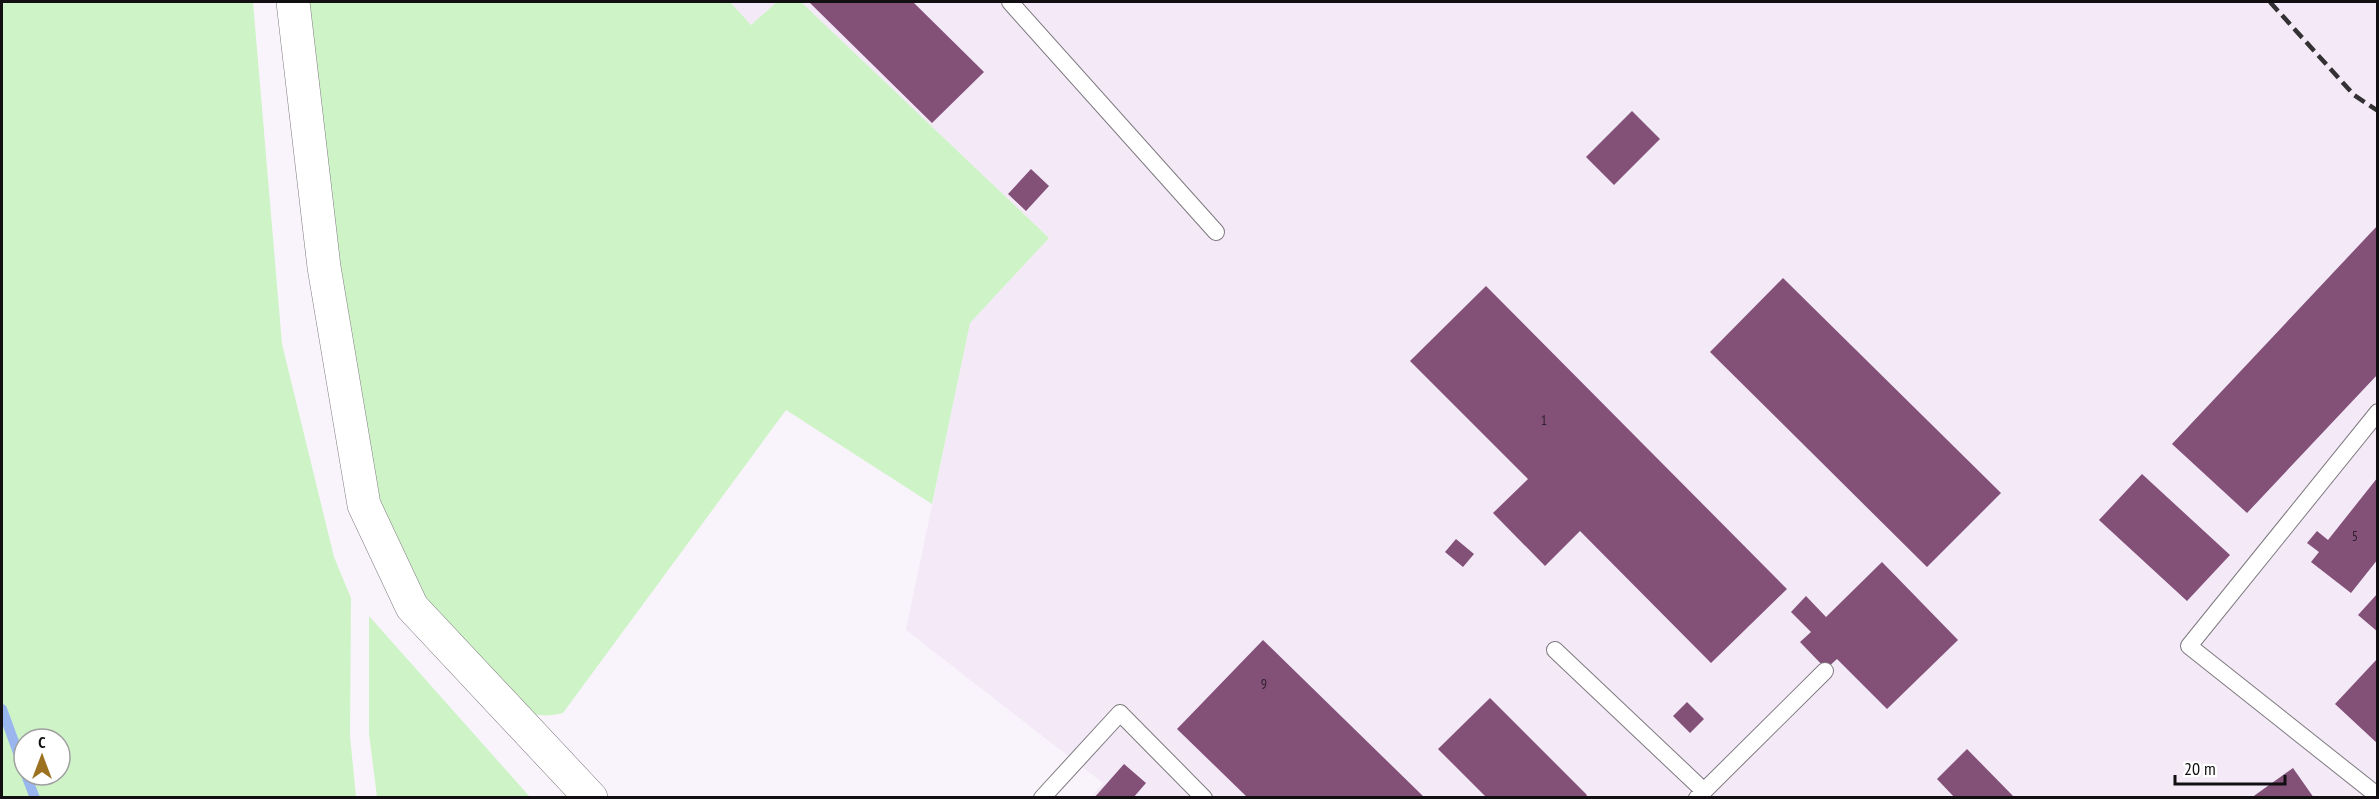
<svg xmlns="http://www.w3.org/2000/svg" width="2379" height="799" font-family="'PT Sans Narrow',sans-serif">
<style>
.built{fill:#f3e9f7}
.green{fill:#cef3c7;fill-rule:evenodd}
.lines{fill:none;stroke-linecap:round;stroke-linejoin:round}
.stream{stroke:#99b6ee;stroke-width:10}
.building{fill:#835078}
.lane-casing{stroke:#7e797f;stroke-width:18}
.street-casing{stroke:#7e797f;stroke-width:34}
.lane{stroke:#fff;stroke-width:16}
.street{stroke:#fff;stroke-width:33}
.rail{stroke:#333133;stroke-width:4.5;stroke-dasharray:12 6;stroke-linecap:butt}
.labels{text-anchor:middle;stroke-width:4.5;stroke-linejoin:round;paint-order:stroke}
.number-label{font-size:14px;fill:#2e1f2b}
</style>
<rect width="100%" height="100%" fill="#f9f4fb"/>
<path class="built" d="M 730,2 L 777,2 L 751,25 Z
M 801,2 L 2377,2 L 2377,797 L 1091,797 L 1103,783 L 906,630 L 970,323 L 1049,238 Z"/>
<path class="green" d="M 2,2 L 253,2 L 282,344 L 334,557 L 351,598 L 350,736 L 356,797 L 2,797 ZM 24,739 L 60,739 L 60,775 L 24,775 Z
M 309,2 L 730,2 L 751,25 L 777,2 L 801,2 L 1049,238 L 970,323 L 932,504 L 786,410 L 563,713 C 547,717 536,716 520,710 L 404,573 L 351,423 Z
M 369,616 L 530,797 L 377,797 L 369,734 Z"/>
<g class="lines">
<path class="stream" d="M 2,709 L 24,769
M 26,775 L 35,798"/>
</g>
<path class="building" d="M 809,2 L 913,2 L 984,72 L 932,123 Z
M 1632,111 L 1660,139 L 1614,185 L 1586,157 Z
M 1031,169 L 1049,186 L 1026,211 L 1008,194 Z
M 2378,225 L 2378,374 L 2247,513 L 2172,444 Z
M 1783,278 L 2001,493 L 1927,567 L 1710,352 Z
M 1486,286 L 1787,589 L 1711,663 L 1580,531 L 1545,566 L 1493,513 L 1528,479 L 1410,361 Z
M 2142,474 L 2230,555 L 2187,601 L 2099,520 Z
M 2378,477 L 2378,559 L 2351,593 L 2311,562 L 2319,552 L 2307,543 L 2317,531 L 2328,540 Z
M 1456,539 L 1474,554 L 1463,567 L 1445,552 Z
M 1882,562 L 1958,640 L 1887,709 L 1837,659 L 1826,669 L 1800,642 L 1811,632 L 1791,612 L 1806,596 L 1826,617 Z
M 2378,593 L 2378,632 L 2358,615 Z
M 1263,640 L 1425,798 L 1248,798 L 1177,729 Z
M 2378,658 L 2378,744 L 2335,704 Z
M 1490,698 L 1587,795 L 1585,798 L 1487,798 L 1438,749 Z
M 1687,702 L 1704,719 L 1690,733 L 1673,716 Z
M 1967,749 L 2015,798 L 1955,798 L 1937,779 Z
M 1124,764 L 1146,783 L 1133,798 L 1094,798 Z
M 2293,768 L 2314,798 L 2251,798 Z"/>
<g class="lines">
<g class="lane-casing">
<path id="lane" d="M 1010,2 L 1216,232
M 2378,412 L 2189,646 L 2378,796
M 1555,650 L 1704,791 L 1697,798
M 1704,791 L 1825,671
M 1042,798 L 1120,713 L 1204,798"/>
</g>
<g class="street-casing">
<path id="street" d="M 293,2 L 324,267 L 364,505 L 412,607 L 591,798"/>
</g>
<use href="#lane" class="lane"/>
<use href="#street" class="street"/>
<path class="rail" d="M 2270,2 L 2354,95 L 2378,111"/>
</g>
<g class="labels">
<g class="number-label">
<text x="1544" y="425">1</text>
<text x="2355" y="541">5</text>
<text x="1264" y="689">9</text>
</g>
</g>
<rect width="2379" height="799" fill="none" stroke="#110f11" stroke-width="6"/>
<g transform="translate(42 757)"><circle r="28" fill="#ffffff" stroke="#a09fa0" stroke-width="1.5"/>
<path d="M0-4.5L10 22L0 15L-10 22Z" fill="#9c7120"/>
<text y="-9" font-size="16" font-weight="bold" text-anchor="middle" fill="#110f11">С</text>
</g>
<path d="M2175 775v9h110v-9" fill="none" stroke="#110f11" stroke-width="3"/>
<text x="2184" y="775" font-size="18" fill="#110f11" stroke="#ffffff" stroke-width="4.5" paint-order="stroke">20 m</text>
</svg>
